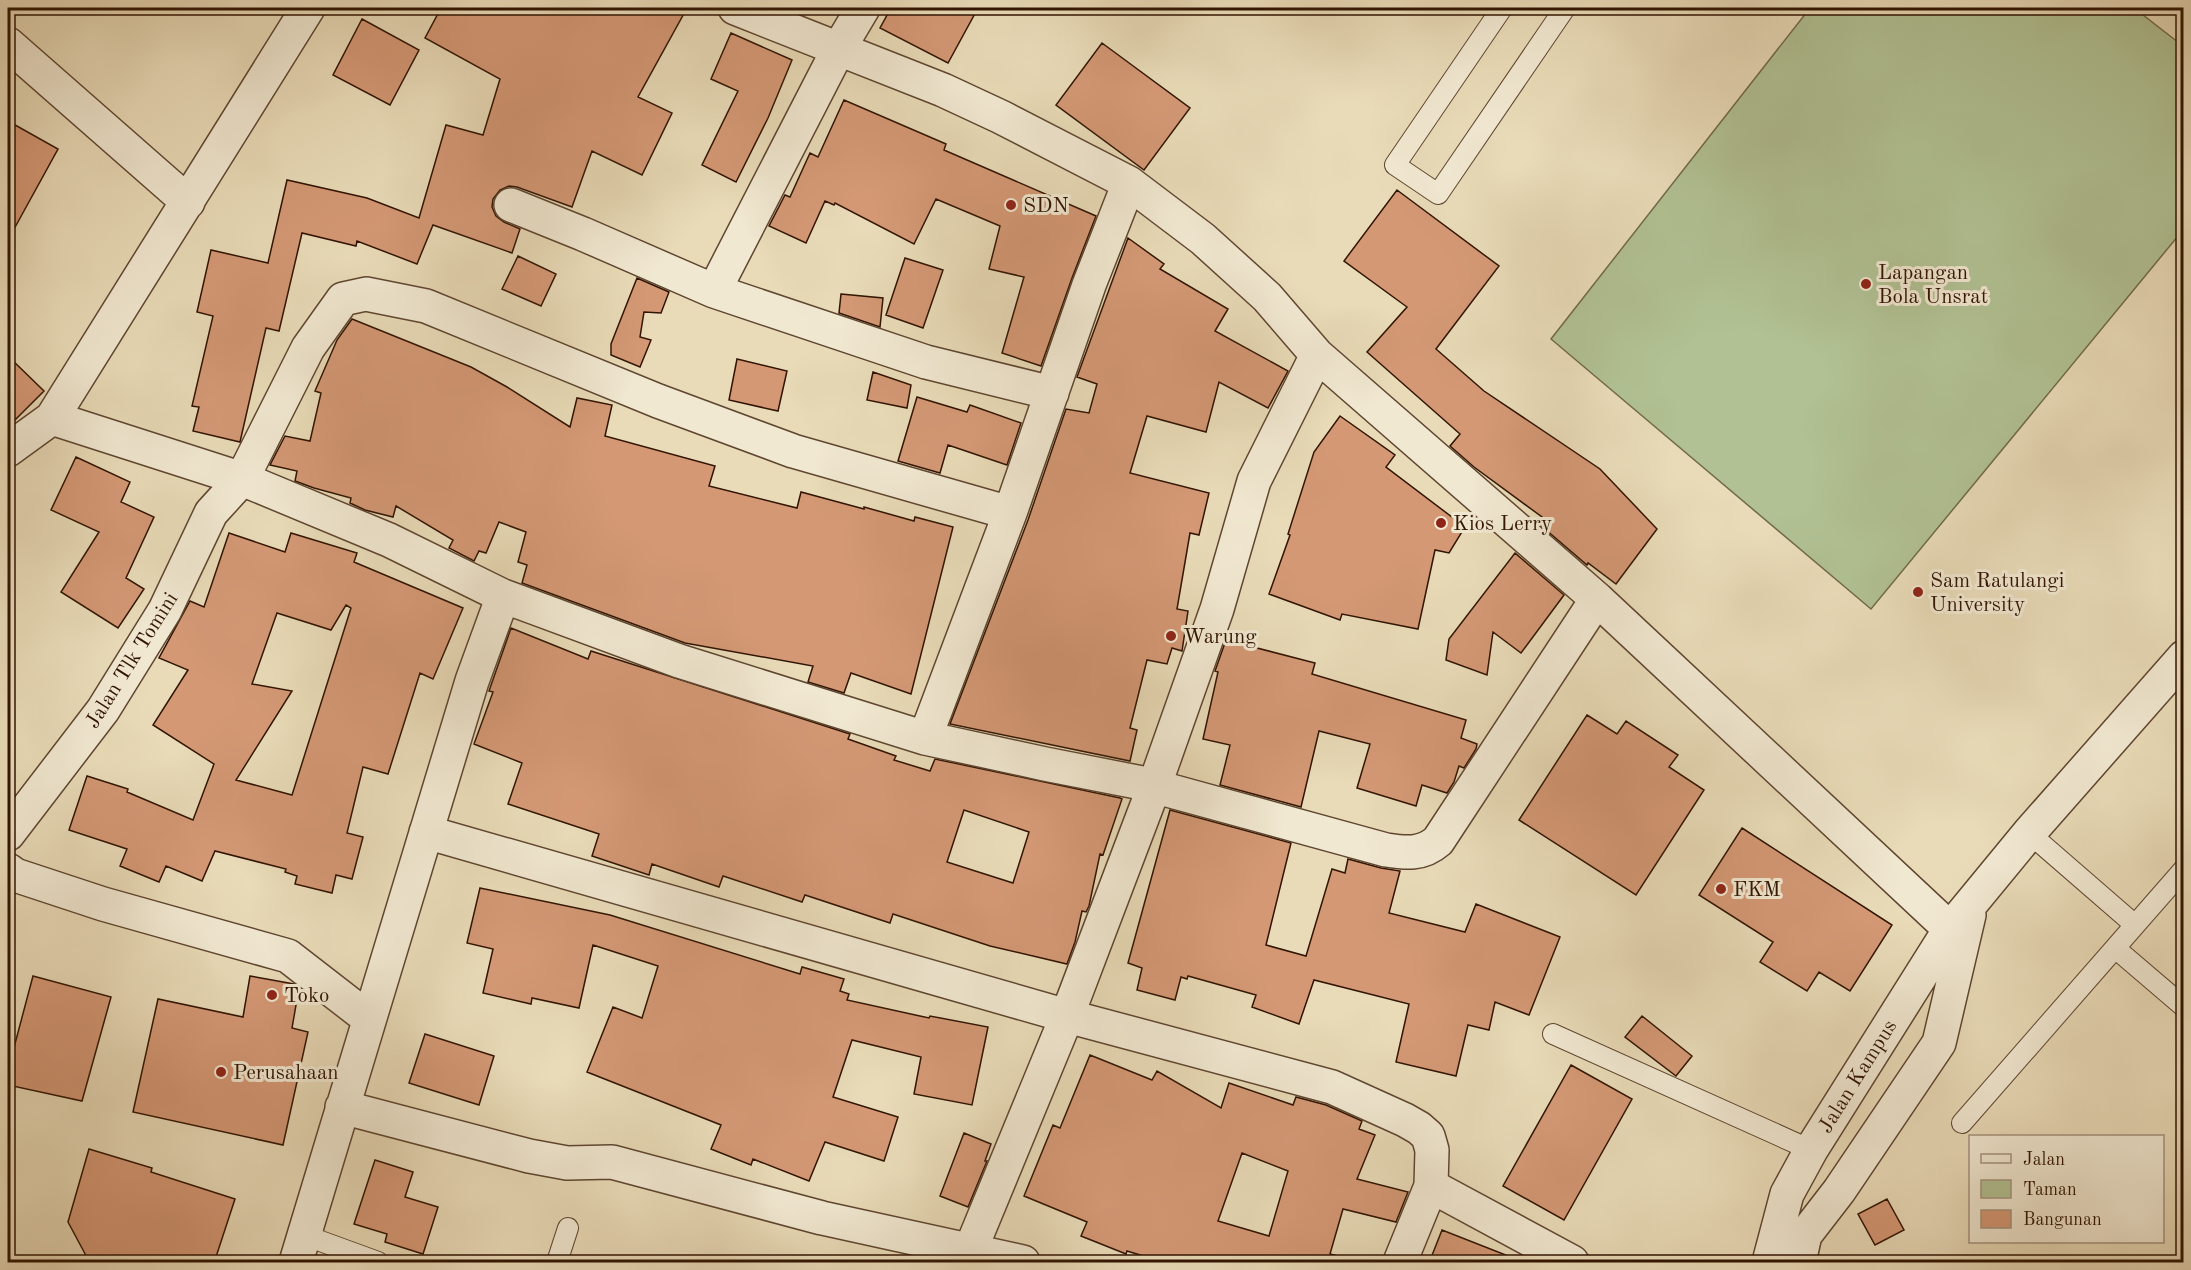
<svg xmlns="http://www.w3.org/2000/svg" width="2191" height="1270" font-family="'Old Standard TT',serif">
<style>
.green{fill:#b1c193;stroke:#716a4a;stroke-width:1.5}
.building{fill:#d49875;stroke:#311402;stroke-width:1.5;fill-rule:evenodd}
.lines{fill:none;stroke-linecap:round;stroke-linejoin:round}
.service-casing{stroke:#5f4630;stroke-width:22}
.minor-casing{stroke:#5f4630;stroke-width:36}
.tertiary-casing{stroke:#5f4630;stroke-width:36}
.service{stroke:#f1e8d1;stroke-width:20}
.minor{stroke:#f1e8d1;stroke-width:33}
.tertiary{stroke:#f1e8d1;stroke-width:33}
.poi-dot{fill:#8f2418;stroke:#f1e8d1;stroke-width:2}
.labels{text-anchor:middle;stroke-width:6;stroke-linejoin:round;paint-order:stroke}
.poi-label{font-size:21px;fill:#311402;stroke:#f1e8d1;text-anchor:start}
.street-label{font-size:21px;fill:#311402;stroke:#f1e8d1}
</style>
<rect width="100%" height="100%" fill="#e9dbb8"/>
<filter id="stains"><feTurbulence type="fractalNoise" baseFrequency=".00333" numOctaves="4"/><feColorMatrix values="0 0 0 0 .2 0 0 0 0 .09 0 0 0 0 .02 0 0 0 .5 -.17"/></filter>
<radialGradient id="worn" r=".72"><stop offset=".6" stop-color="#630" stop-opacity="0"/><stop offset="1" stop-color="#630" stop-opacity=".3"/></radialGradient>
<path class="green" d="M 1810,8 L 2134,8 L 2183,46 L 2183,230 L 1871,609 L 1551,339 Z"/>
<path class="building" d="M 441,8 L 687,8 L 638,97 L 672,113 L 642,175 L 592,151 L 572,207 L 517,187 L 509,186 L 500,190 L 493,199 L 492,207 L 496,216 L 504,222 L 520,229 L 512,253 L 433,225 L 417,264 L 357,241 L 356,246 L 302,233 L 279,331 L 266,328 L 240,442 L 193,431 L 199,407 L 192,406 L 213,316 L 197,312 L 211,250 L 268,263 L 287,180 L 367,198 L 419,218 L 446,125 L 483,135 L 500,79 L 425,38 Z
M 891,8 L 978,8 L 948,63 L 880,28 Z
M 362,19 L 419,50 L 390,105 L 333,75 Z
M 731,33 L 792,60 L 768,118 L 736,182 L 702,165 L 738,91 L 711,79 Z
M 1102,43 L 1190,108 L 1144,170 L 1056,105 Z
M 844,100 L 946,144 L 944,150 L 1096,216 L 1072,278 L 1041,366 L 1002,353 L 1024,277 L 989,269 L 1000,226 L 936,199 L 914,244 L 835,203 L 834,205 L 825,201 L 806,243 L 769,226 L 785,195 L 790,197 L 810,153 L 818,157 Z
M 8,121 L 58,149 L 8,240 Z
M 1397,190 L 1499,266 L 1436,349 L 1484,391 L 1600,469 L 1657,529 L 1616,584 L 1588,563 L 1587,565 L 1538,523 L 1542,517 L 1474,467 L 1450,446 L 1460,434 L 1367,352 L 1407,307 L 1344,261 Z
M 1128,238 L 1164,264 L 1160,269 L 1228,309 L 1215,331 L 1288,371 L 1268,408 L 1219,382 L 1206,432 L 1147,416 L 1130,473 L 1209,493 L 1199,535 L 1190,533 L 1177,609 L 1188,611 L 1182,651 L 1172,648 L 1167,664 L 1147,660 L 1130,728 L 1137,730 L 1130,761 L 950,724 L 1028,520 L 1066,409 L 1089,413 L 1097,384 L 1077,377 Z
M 518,256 L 556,274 L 541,306 L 502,289 Z
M 905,258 L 943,270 L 923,328 L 886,315 Z
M 637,278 L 669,292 L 661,313 L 644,312 L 640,337 L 651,340 L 640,367 L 611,355 L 611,344 Z
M 841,294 L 883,298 L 880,327 L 839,313 Z
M 352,319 L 471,367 L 507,387 L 570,427 L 577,398 L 612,405 L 605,436 L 715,466 L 709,486 L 797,508 L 801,492 L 864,509 L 864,507 L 914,521 L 915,517 L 953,527 L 911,694 L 851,673 L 844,693 L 808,682 L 813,666 L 685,643 L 522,583 L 527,565 L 518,562 L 526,532 L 499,522 L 486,553 L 479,551 L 474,561 L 449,548 L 453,540 L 396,506 L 393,517 L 365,510 L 350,503 L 351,498 L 314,488 L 295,481 L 297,471 L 270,465 L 285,436 L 310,441 L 321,393 L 315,391 L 337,340 Z
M 8,356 L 44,391 L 8,427 Z
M 737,359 L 787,371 L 778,411 L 729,400 Z
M 873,372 L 911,385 L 907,408 L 867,400 Z
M 917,397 L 967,412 L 970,405 L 1021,423 L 1007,465 L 948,445 L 940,473 L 898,461 Z
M 1340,416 L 1395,455 L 1386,467 L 1465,527 L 1449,553 L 1435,550 L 1418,629 L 1342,614 L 1340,620 L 1269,594 L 1290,535 L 1288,534 L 1314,452 Z
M 76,457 L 130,482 L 121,502 L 154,517 L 126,578 L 144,589 L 118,628 L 61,592 L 99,532 L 51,510 Z
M 229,533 L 285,552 L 291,533 L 357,553 L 354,562 L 463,608 L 433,679 L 420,673 L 388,774 L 363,767 L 347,833 L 363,837 L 352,879 L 336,875 L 332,893 L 295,884 L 297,876 L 285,872 L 286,869 L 215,851 L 202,881 L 166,866 L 159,882 L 120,866 L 127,849 L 69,830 L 87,776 L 128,789 L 127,792 L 193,820 L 214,764 L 153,725 L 188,670 L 159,658 L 190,601 L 204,607 ZM 346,605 L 351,608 L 292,795 L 236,780 L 292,691 L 252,684 L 277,613 L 331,630 Z
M 1515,553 L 1564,595 L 1521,653 L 1493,632 L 1487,675 L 1446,660 L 1449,639 Z
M 511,628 L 588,659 L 591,651 L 850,734 L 848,739 L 896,756 L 894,760 L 930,771 L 935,759 L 1120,798 L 1122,799 L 1103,855 L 1100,854 L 1089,906 L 1086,912 L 1082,911 L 1075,942 L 1067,964 L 990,946 L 893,914 L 890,923 L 805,895 L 802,902 L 723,876 L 719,887 L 652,864 L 649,875 L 592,856 L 599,834 L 508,804 L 522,763 L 474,744 L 493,692 L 489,691 ZM 964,810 L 1029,832 L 1013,883 L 947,862 Z
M 1226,640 L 1315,663 L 1312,674 L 1466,720 L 1461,738 L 1477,744 L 1476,749 L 1464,768 L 1459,766 L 1454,782 L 1447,793 L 1422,785 L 1416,806 L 1357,788 L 1370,744 L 1319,731 L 1301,807 L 1220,785 L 1230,745 L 1203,739 L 1218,672 L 1215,671 Z
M 1587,715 L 1617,734 L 1626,721 L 1678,755 L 1669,767 L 1704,790 L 1636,895 L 1519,820 Z
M 1170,810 L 1291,843 L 1266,945 L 1306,956 L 1332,869 L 1345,873 L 1348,859 L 1381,868 L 1400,871 L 1389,913 L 1465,932 L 1476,904 L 1560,937 L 1529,1015 L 1495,1002 L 1489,1030 L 1468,1025 L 1456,1076 L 1396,1062 L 1409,1004 L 1314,980 L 1299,1024 L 1252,1007 L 1256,995 L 1188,976 L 1187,979 L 1181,977 L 1175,1000 L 1137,990 L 1142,968 L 1128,963 Z
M 1742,828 L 1892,925 L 1850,991 L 1819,972 L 1807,991 L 1760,962 L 1773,942 L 1699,895 Z
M 480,888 L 610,915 L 800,974 L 802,967 L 844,979 L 840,991 L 849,994 L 847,1000 L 929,1018 L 930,1016 L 988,1027 L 972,1105 L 914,1094 L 921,1057 L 852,1040 L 833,1097 L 898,1117 L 884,1161 L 825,1142 L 809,1181 L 753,1159 L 751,1165 L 711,1149 L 721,1125 L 587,1072 L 613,1007 L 642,1018 L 658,966 L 593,945 L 579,1008 L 532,998 L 531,1004 L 483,993 L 493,949 L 467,943 Z
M 33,976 L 111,997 L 82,1101 L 8,1085 L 8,1070 Z
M 250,976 L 294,984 L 299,988 L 292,1028 L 308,1032 L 283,1145 L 133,1112 L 158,999 L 243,1017 Z
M 1642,1016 L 1692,1056 L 1676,1076 L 1625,1037 Z
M 425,1034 L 494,1056 L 479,1105 L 409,1083 Z
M 1090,1055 L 1152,1080 L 1157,1071 L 1221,1108 L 1229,1083 L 1293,1105 L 1296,1097 L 1326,1105 L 1362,1121 L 1359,1129 L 1375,1135 L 1357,1179 L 1408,1192 L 1396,1222 L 1343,1209 L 1330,1254 L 1335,1255 L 1334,1263 L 1166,1263 L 1127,1251 L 1126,1254 L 1081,1236 L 1087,1222 L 1024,1196 L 1053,1125 L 1060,1128 ZM 1242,1153 L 1288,1171 L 1269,1236 L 1218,1221 Z
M 1571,1065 L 1632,1099 L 1564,1220 L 1503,1186 Z
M 964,1133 L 991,1144 L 985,1161 L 987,1161 L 968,1207 L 940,1196 Z
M 89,1149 L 152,1168 L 151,1172 L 235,1199 L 214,1263 L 90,1263 L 68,1222 Z
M 375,1160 L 413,1172 L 405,1197 L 438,1207 L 423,1254 L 385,1242 L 387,1234 L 354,1224 Z
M 1887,1199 L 1904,1230 L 1875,1245 L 1858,1214 Z
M 1442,1230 L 1521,1261 L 1521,1263 L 1429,1263 Z"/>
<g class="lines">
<g class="service-casing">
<path id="service" d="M 1502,8 L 1395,165 L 1438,194 L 1565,8
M 2029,833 L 2135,925
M 2184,869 L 2115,948 L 2184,1007
M 1553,1034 L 1811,1150
M 1962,1123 L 2115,948
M 304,1235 L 378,1262
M 557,1262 L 568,1228"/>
</g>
<g class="minor-casing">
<path id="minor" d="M 735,8 L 943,90 L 1001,117 L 1129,183 L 1203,239 L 1267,297 L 1317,355 L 1597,599 L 1950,929
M 8,44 L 188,202
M 511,205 L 583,234 L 714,291 L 926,362 L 1052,393
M 714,291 L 838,50 L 863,8
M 52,418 L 242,479 L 389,540 L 503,596 L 472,681 L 296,1262
M 8,450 L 52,418 L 308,8
M 503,596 L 679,661 L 925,738 L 1045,764 L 1142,783 L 1386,850 C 1406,853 1422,855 1438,841 L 1597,599
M 925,738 L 1010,513 L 1089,285 L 1129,183
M 426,832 L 1067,1016 L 1332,1087 L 1405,1120 L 1419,1128 L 1428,1136 L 1432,1150 L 1431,1186 L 1400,1262
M 8,834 L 103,710 L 165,610 L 211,513 L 242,479 L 308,348 L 343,299 L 366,294 L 426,306 L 658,401 L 793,451 L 1010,513
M 8,870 L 15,875 L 103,904 L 288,956 L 368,1018
M 342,1107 L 529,1156 L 567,1163 L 612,1162 L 822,1218 L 1023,1262
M 1431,1186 L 1572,1262
M 970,1251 L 1067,1016 L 1154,787 L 1217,609 L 1254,481 L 1317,355"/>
</g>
<g class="tertiary-casing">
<path id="tertiary" d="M 1769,1262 L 1787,1194 L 1811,1150 L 1950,929 L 2029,833 L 2184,657
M 1799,1262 L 1805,1235 L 1839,1191 L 1939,1043 L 1969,915"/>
</g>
<use href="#service" class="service"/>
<use href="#minor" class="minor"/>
<use href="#tertiary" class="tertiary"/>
</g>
<g class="poi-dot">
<circle cx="1011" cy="205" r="6"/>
<circle cx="1866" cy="284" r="6"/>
<circle cx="1441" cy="523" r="6"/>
<circle cx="1918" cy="592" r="6"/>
<circle cx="1171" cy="636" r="6"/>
<circle cx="1721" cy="889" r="6"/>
<circle cx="272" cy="995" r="6"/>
<circle cx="221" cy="1072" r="6"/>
</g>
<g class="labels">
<g class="poi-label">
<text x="1023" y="212">SDN</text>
<text x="1878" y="279">Lapangan<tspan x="1878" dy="24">Bola Unsrat</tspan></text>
<text x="1453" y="530">Kios Lerry</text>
<text x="1930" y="587">Sam Ratulangi<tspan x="1930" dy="24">University</tspan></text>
<text x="1183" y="643">Warung</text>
<text x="1733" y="896">FKM</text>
<text x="284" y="1002">Toko</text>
<text x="233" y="1079">Perusahaan</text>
</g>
<g class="street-label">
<text transform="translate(131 660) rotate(-58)" y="7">Jalan Tlk Tomini</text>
<text transform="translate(1857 1076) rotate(-58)" y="7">Jalan Kampus</text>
</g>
</g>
<rect width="2191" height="1270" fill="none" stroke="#e9dbb8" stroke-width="30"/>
<rect x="9" y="9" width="2173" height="1252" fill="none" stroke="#311402" stroke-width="3"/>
<rect x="15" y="15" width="2161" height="1240" fill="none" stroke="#311402" stroke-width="1.5"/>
<rect x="1969" y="1135" width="195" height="108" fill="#f1e8d1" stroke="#a4937e" stroke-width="1.5"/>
<rect x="1981" y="1154" width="30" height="9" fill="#f1e8d1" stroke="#a4937e" stroke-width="1.5"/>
<text x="2023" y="1165" font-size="18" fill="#311402">Jalan</text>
<rect x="1981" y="1180" width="30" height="18" fill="#b1c193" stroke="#a4937e" stroke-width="1.5"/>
<text x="2023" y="1195" font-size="18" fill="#311402">Taman</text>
<rect x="1981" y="1210" width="30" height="18" fill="#d49875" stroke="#a4937e" stroke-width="1.5"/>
<text x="2023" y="1225" font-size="18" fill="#311402">Bangunan</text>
<rect width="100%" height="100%" filter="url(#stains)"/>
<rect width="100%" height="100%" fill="url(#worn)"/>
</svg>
